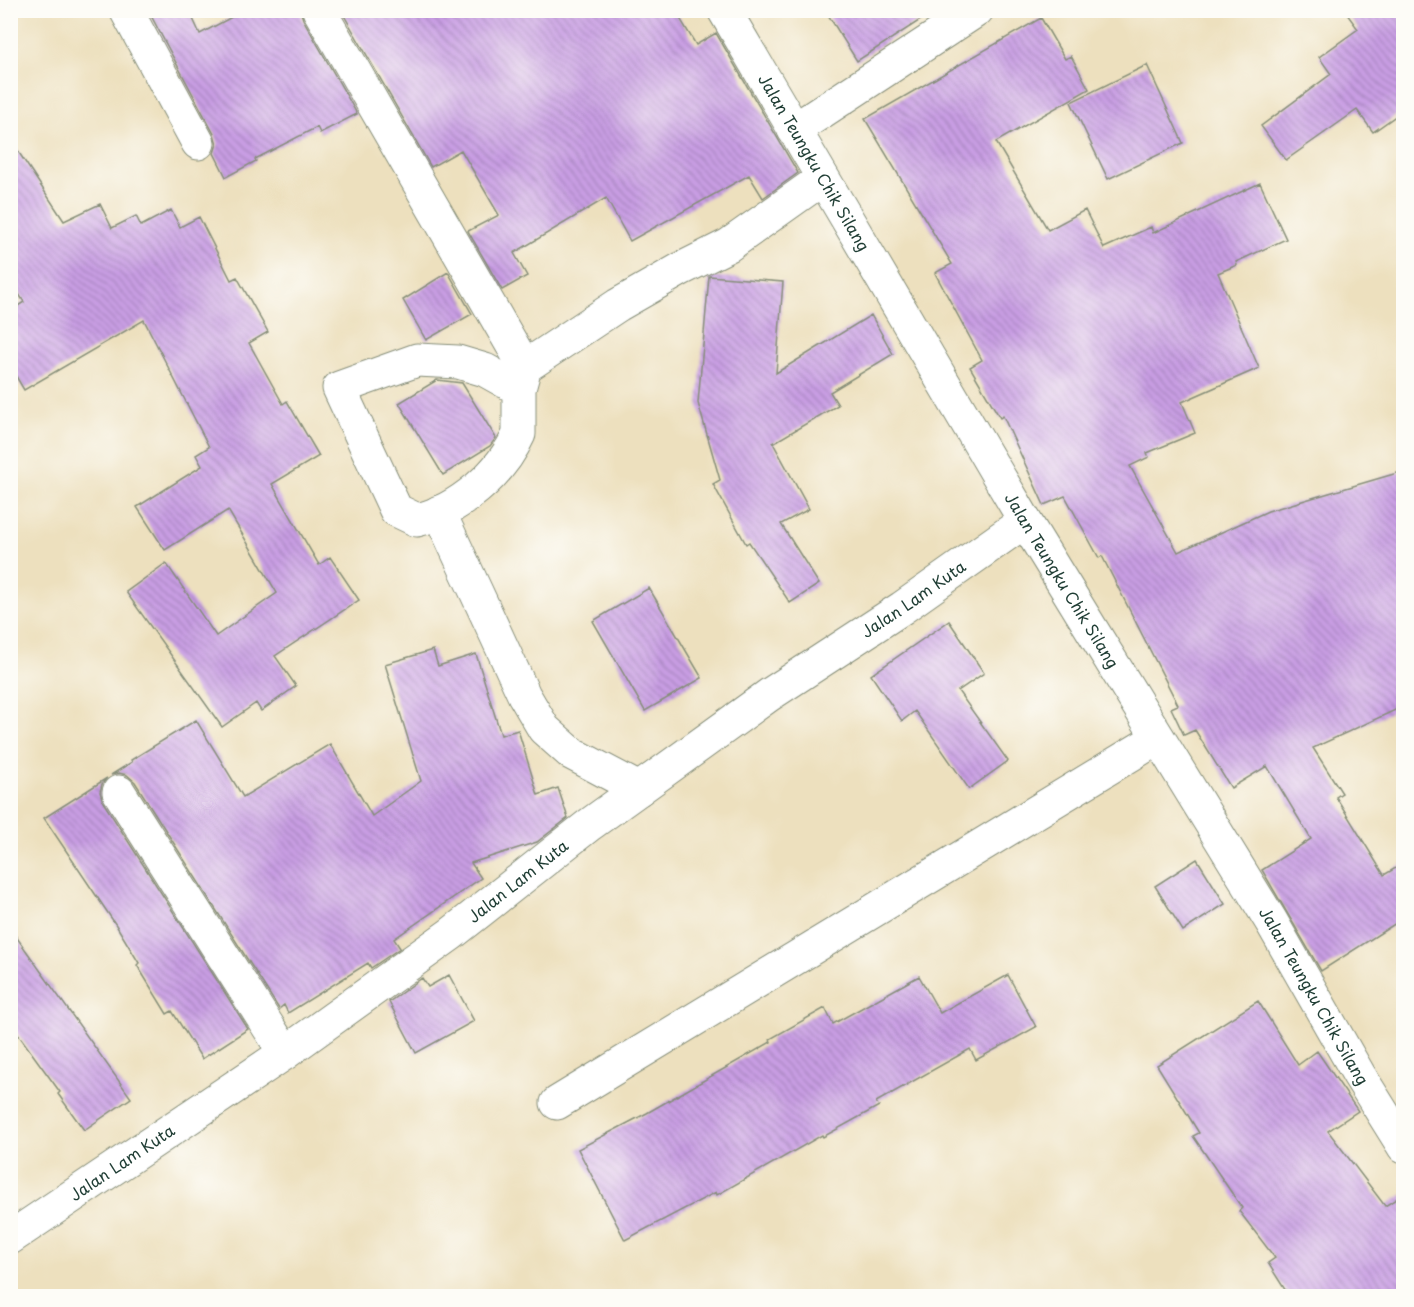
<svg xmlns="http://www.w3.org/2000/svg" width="1414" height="1307" font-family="'Playpen Sans',sans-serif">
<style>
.building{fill:url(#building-back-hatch)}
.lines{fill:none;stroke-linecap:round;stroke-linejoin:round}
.minor-casing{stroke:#868e79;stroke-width:35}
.minor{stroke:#fff;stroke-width:33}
.labels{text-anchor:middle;stroke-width:4.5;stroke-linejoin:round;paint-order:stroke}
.street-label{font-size:16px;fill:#1f3d34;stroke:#fdfcf7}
</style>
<defs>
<pattern id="building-back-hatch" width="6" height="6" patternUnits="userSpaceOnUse" patternTransform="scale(1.5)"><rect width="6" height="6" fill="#c99ee4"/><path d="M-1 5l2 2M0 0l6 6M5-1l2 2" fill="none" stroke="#a382ba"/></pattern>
</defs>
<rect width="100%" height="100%" fill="#fdfcf7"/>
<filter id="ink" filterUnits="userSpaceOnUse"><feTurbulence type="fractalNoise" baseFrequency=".0167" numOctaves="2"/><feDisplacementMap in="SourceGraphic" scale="12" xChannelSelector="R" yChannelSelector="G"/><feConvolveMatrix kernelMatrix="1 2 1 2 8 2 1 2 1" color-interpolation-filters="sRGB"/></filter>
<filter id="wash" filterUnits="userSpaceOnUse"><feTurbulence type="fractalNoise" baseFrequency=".008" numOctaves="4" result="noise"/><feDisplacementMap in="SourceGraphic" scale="24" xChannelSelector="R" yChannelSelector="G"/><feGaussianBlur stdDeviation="1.35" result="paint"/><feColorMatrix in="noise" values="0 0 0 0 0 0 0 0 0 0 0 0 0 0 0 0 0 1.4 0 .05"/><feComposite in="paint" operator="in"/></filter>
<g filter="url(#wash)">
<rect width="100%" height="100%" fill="#ede0be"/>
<g id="blocks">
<path class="building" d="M 148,10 L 189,10 L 200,34 L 245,10 L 300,10 L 303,19 L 357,114 L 320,133 L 317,127 L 255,159 L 256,161 L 226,177 L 214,153 L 217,144 L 214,134 Z
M 341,10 L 675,10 L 696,45 L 716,33 L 798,173 L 763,198 L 749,175 L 630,241 L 606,198 L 514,253 L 527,276 L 502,290 L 468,231 L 499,215 L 461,150 L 431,167 Z
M 825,10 L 936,10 L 857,61 Z
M 1344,10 L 1404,10 L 1404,110 L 1373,132 L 1357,110 L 1286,160 L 1261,126 L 1331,74 L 1319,57 L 1358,29 Z
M 1041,18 L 1065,59 L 1071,56 L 1089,89 L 996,142 L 1048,230 L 1085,210 L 1104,248 L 1151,227 L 1153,233 L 1260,183 L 1286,239 L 1236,262 L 1237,265 L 1218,273 L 1259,368 L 1182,402 L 1195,433 L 1147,453 L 1149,457 L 1130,466 L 1178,552 L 1268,511 L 1404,471 L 1404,706 L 1313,748 L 1342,793 L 1336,797 L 1384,875 L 1404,863 L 1404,918 L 1321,971 L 1262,870 L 1311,839 L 1267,766 L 1231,788 L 1195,730 L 1184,735 L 1171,708 L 1178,705 L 1102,556 L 1099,558 L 1065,496 L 1044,505 L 1003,416 L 1000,418 L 970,367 L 982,360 L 935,273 L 952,264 L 865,119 Z
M 1147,65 L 1183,143 L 1108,179 L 1071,102 Z
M 10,139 L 64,221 L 100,204 L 112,228 L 136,216 L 141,226 L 171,210 L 180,227 L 199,217 L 231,280 L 237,277 L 268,332 L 249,343 L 283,404 L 287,401 L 319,456 L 272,484 L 319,565 L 330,557 L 359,600 L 275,656 L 296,686 L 261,711 L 256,703 L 222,727 L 126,592 L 166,563 L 216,636 L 277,593 L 228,510 L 165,550 L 137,507 L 202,466 L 196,455 L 209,447 L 144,320 L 24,390 L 10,366 L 10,311 L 24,302 L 10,280 Z
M 448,272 L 472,314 L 426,340 L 403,300 Z
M 709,276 L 783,282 L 776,373 L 871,315 L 893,354 L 830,392 L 838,405 L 773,443 L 809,509 L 781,524 L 819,584 L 790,603 L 749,542 L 746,544 L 713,484 L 720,480 L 698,403 Z
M 437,380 L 462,383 L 496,438 L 490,446 L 443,475 L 399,403 Z
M 649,588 L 702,678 L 645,711 L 593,621 Z
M 949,621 L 984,673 L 958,691 L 1008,761 L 969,789 L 915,711 L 902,721 L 871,675 Z
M 433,650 L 438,666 L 476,654 L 501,735 L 518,730 L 538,795 L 558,788 L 568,818 L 537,842 L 471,863 L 481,878 L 394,939 L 400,948 L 371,968 L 368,963 L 288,1013 L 284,1005 L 279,1009 L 135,782 L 127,775 L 119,773 L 111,775 L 132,762 L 131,760 L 196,720 L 243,797 L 330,744 L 372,816 L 421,781 L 385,664 Z
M 107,778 L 102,784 L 100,792 L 103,802 L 248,1029 L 202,1059 L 172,1011 L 167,1014 L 137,965 L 139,963 L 116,925 L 44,818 Z
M 1197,859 L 1225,904 L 1183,931 L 1155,886 Z
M 10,928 L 131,1098 L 84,1130 L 58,1094 L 60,1092 L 10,1023 Z
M 449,975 L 474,1021 L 416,1053 L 389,1002 L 422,978 L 428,987 Z
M 1008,975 L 1036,1027 L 976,1060 L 970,1049 L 876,1102 L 879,1106 L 823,1137 L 822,1135 L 717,1195 L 716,1192 L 625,1240 L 578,1149 L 647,1113 L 771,1042 L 770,1039 L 825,1008 L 833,1024 L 919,976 L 940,1013 Z
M 1258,1001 L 1298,1065 L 1317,1051 L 1358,1111 L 1328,1131 L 1385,1206 L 1404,1194 L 1404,1296 L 1289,1296 L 1268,1263 L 1275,1258 L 1239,1211 L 1242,1208 L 1193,1136 L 1199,1133 L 1157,1065 Z"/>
</g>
</g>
<g filter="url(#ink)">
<use href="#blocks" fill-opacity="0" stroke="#868e79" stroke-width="1.5"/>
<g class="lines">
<g class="minor-casing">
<g id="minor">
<path d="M 126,10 L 198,143"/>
<path d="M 319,10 L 525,367"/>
<path id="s1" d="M 724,10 L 1025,521 L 1271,921 L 1359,1075 L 1404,1147"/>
<path d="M 794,130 L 977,10"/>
<path d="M 519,389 L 485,370 L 458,362 L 417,360 L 339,388 L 396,510 L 417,520 C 459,510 501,474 519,434 L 519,389 L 525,367 L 618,305 L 681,269 L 729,245 L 822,179"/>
<path d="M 439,512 L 524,695 L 544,729 L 571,753 L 639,789"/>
<path d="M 119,792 L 285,1053"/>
<path d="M 557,1103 L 1158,738"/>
<path id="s2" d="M 10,1238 L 285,1053 L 451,934 L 589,825 L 639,789 L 769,695 L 902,608 L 1025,521"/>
</g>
</g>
<use href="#minor" class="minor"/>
</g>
</g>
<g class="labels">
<g class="street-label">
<text dy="6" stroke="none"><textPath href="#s1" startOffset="177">Jalan Teungku Chik Silang</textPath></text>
<text dy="6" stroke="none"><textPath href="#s1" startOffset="663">Jalan Teungku Chik Silang</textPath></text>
<text dy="6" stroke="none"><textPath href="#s2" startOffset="1107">Jalan Lam Kuta</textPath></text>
<text dy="6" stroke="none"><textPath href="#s2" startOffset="621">Jalan Lam Kuta</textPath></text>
<text dy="6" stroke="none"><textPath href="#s1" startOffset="1149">Jalan Teungku Chik Silang</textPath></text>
<text dy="6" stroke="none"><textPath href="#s2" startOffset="135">Jalan Lam Kuta</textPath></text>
</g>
</g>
<rect width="1414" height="1307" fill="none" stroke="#fdfcf7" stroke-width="36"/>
</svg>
